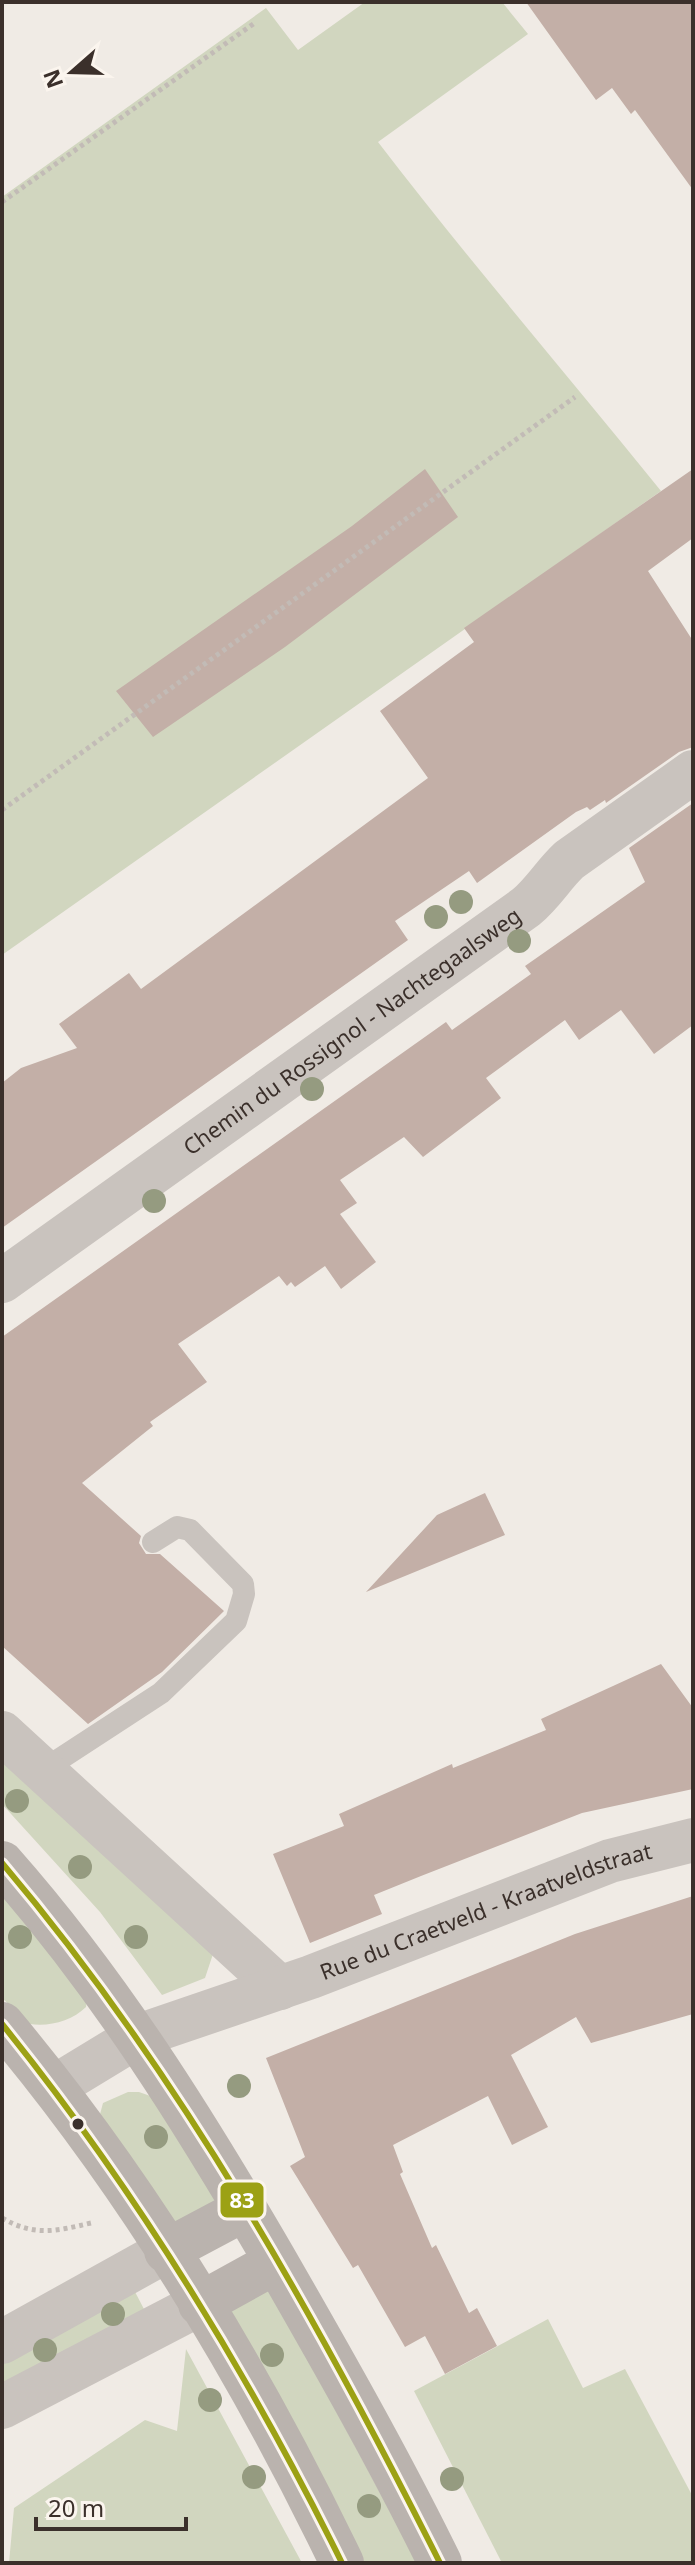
<svg xmlns="http://www.w3.org/2000/svg" width="695" height="2565" font-family="'Noto Sans',sans-serif">
<style>
.green{fill:#d1d6bf}
.building{fill:#c3afa7}
.lines{fill:none;stroke-linecap:round;stroke-linejoin:round}
.path{stroke:#c2bbb6;stroke-width:5;stroke-dasharray:4 4;stroke-linecap:butt}
.lane{stroke:#c9c3be;stroke-width:22}
.street{stroke:#c9c3be;stroke-width:44}
.secondary{stroke:#bab3ae;stroke-width:44}
.bus-1-casing{stroke:#fbf5ee;stroke-width:12}
.bus-1{stroke:#9ca115;stroke-width:6}
.tree{fill:#959b80}
.bus-dot{fill:#3b302b;stroke:#fbf5ee;stroke-width:3}
.labels{text-anchor:middle;stroke-width:6;stroke-linejoin:round;paint-order:stroke}
.street-label{font-size:22px;fill:#3b302b;stroke:#fbf5ee}
.line-badge{stroke:#fbf5ee;stroke-width:3}
.badge-label{font-size:22px;text-anchor:middle;font-weight:bold;fill:#fff}
</style>
<rect width="100%" height="100%" fill="#f0ebe5"/>
<path class="green" d="M 365,2 L 502,2 L 528,34 L 378,142 C 469,261 567,374 661,491 L 2,955 L 2,197 L 266,8 L 298,50 Z
M 2,1755 L 213,1954 L 205,1978 L 162,1995 L 100,1912 L 2,1804 Z
M 2,1888 L 87,2000 L 86,2007 C 72,2021 49,2027 30,2024 L 2,1998 Z
M 128,2092 L 139,2092 L 156,2098 L 219,2202 L 180,2231 L 99,2118 L 103,2103 Z
M 258,2287 L 272,2292 L 418,2563 L 360,2563 L 227,2319 L 229,2303 Z
M 134,2290 L 145,2311 L 2,2389 L 2,2361 Z
M 548,2319 L 583,2388 L 625,2369 L 693,2497 L 693,2563 L 502,2563 L 414,2391 Z
M 186,2349 L 302,2563 L 9,2563 L 14,2508 L 145,2420 L 177,2431 Z"/>
<path class="building" d="M 526,2 L 693,2 L 693,190 L 635,110 L 631,114 L 612,88 L 596,100 Z
M 425,469 L 458,517 L 285,647 L 153,737 L 116,691 L 352,526 Z
M 693,469 L 693,538 L 648,571 L 693,641 L 693,747 L 679,752 L 606,803 L 605,800 L 590,810 L 587,807 L 576,812 L 477,883 L 469,871 L 395,921 L 408,940 L 2,1228 L 2,1083 L 21,1068 L 77,1048 L 59,1024 L 129,973 L 141,989 L 428,778 L 380,711 L 474,642 L 464,628 Z
M 693,803 L 693,1025 L 654,1054 L 621,1010 L 579,1040 L 565,1020 L 486,1078 L 501,1098 L 423,1157 L 404,1137 L 340,1180 L 357,1203 L 340,1214 L 376,1262 L 341,1289 L 325,1266 L 295,1287 L 291,1282 L 287,1286 L 279,1276 L 178,1344 L 207,1382 L 150,1422 L 153,1426 L 82,1483 L 141,1536 L 139,1543 L 146,1554 L 160,1554 L 224,1611 L 162,1672 L 88,1724 L 2,1646 L 2,1337 L 446,1022 L 452,1030 L 531,974 L 525,966 L 645,882 L 629,848 Z
M 485,1493 L 505,1535 L 366,1592 L 437,1515 Z
M 661,1664 L 693,1708 L 693,1789 L 582,1813 L 421,1876 L 374,1895 L 382,1914 L 310,1943 L 273,1854 L 344,1826 L 339,1814 L 452,1764 L 453,1768 L 546,1730 L 541,1719 Z
M 693,1896 L 693,2014 L 591,2043 L 576,2017 L 511,2055 L 548,2127 L 512,2145 L 488,2096 L 393,2145 L 403,2172 L 400,2174 L 432,2248 L 436,2245 L 469,2313 L 477,2308 L 497,2346 L 445,2374 L 425,2336 L 405,2347 L 358,2265 L 353,2268 L 290,2166 L 305,2157 L 266,2058 L 575,1934 Z"/>
<g class="lines">
<path class="path" d="M 2,202 L 256,22
M 2,810 L 575,397
M 2,2218 C 35,2237 56,2231 91,2223"/>
<path class="lane" d="M 43,1770 L 161,1693 L 236,1621 L 244,1594 L 243,1584 L 190,1530 L 177,1527 L 153,1542"/>
<g class="street">
<path id="s1" d="M 2,1281 L 526,907 C 543,893 553,875 569,860 L 693,772"/>
<path d="M 2,1733 L 280,1988"/>
<path id="s2" d="M 54,2087 L 138,2036 L 311,1977 L 610,1861 L 693,1840"/>
<path d="M 2,2342 L 166,2251"/>
<path d="M 2,2407 L 200,2304"/>
</g>
<path class="secondary" d="M 2,1863 C 109,1984 193,2119 274,2258 C 332,2359 389,2459 440,2563
M 2,2024 C 138,2186 250,2372 342,2563
M 166,2251 L 245,2209
M 200,2304 L 276,2262"/>
<g class="bus-1-casing">
<path id="bus-1" d="M 2,1863 C 180,2073 317,2318 440,2563
M 2,2024 C 137,2191 247,2371 342,2563"/>
</g>
<use href="#bus-1" class="bus-1"/>
</g>
<g class="tree">
<circle cx="461" cy="902" r="12"/>
<circle cx="436" cy="917" r="12"/>
<circle cx="519" cy="941" r="12"/>
<circle cx="312" cy="1089" r="12"/>
<circle cx="154" cy="1201" r="12"/>
<circle cx="17" cy="1801" r="12"/>
<circle cx="80" cy="1867" r="12"/>
<circle cx="20" cy="1937" r="12"/>
<circle cx="136" cy="1937" r="12"/>
<circle cx="239" cy="2086" r="12"/>
<circle cx="156" cy="2137" r="12"/>
<circle cx="113" cy="2314" r="12"/>
<circle cx="45" cy="2350" r="12"/>
<circle cx="272" cy="2355" r="12"/>
<circle cx="210" cy="2400" r="12"/>
<circle cx="254" cy="2477" r="12"/>
<circle cx="452" cy="2479" r="12"/>
<circle cx="369" cy="2506" r="12"/>
</g>
<circle class="bus-dot" cx="78" cy="2124" r="7"/>
<g class="labels">
<g class="street-label">
<text dy="8" stroke="none"><textPath href="#s1" startOffset="430">Chemin du Rossignol - Nachtegaalsweg</textPath></text>
<text dy="8" stroke="none"><textPath href="#s2" startOffset="468">Rue du Craetveld - Kraatveldstraat</textPath></text>
</g>
</g>
<rect class="line-badge" x="219" y="2181" width="46" height="38" rx="8" fill="#9ca115"/>
<g class="badge-label">
<text x="242" y="2208">83</text>
</g>
<rect width="695" height="2565" fill="none" stroke="#3b302b" stroke-width="8"/>
<g transform="translate(72 72) rotate(250)" stroke="#fbf5ee" stroke-width="6" paint-order="stroke">
<path d="M0-6L14 30L0 20L-14 30Z" fill="#3b302b"/>
<text y="-12" font-size="22" font-weight="bold" text-anchor="middle" fill="#3b302b">N</text>
</g>
<path d="M36 2517v12h150v-12" fill="none" stroke="#3b302b" stroke-width="4"/>
<text x="48" y="2517" font-size="24" fill="#3b302b" stroke="#fbf5ee" stroke-width="6" paint-order="stroke">20 m</text>
</svg>
